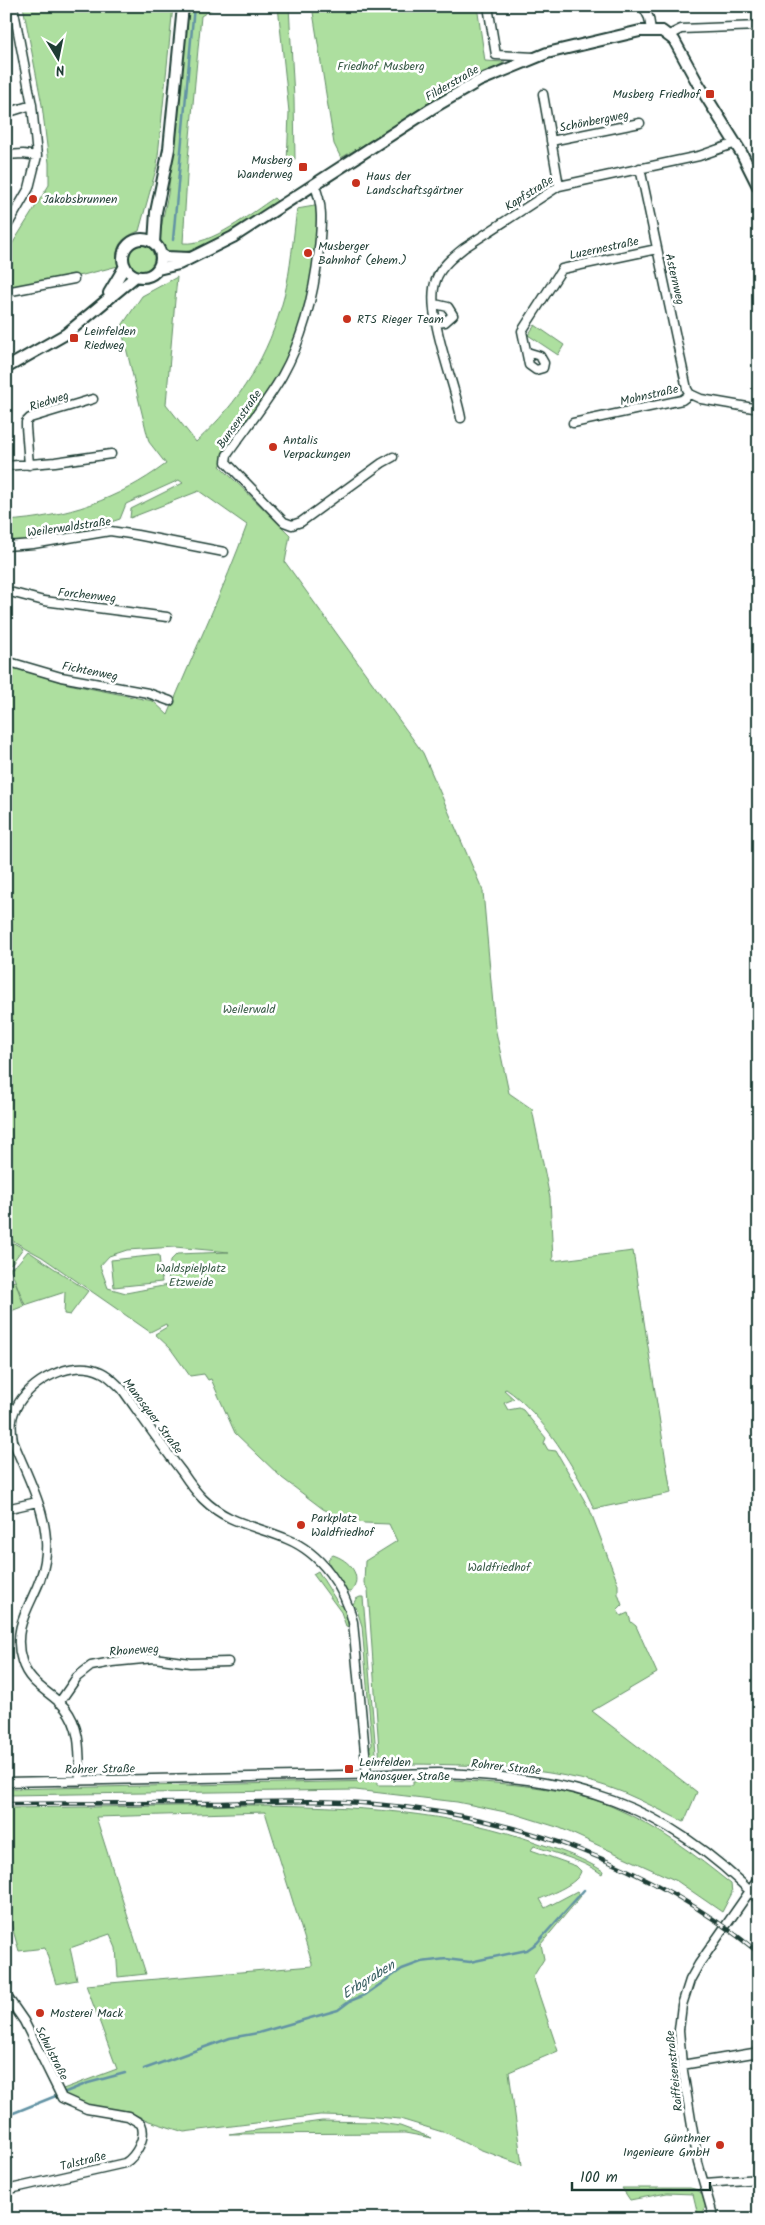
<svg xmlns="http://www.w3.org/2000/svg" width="765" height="2225" font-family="Kalam,sans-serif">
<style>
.green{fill:#addf9f;stroke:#668e6a;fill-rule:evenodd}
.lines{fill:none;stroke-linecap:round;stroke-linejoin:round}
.stream{stroke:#6293a4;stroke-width:2.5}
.street-casing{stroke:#1f3d34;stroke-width:11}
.secondary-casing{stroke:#1f3d34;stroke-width:14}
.street{stroke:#fff;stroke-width:8}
.secondary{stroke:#fff;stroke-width:10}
.rail-casing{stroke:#1f3d34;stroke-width:4.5}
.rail{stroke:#fff;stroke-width:2.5;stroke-dasharray:8;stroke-linecap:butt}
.poi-dot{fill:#c8321e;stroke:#fff;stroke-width:2}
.labels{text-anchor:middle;stroke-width:5;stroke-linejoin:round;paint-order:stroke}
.park-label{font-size:12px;fill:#3b5d49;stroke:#fff}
.street-label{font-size:12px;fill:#1f3d34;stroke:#fff}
.poi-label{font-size:12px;fill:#1f3d34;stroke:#fff;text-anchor:start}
.water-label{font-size:14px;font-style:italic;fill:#3b6163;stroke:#fff}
</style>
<rect width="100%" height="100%" fill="#fff"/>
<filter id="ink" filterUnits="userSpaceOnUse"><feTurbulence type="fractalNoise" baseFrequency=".02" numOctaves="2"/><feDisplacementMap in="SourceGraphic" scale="10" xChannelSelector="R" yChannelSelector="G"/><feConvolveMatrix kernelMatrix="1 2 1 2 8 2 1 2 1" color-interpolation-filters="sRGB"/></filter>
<g filter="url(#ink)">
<path class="green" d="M 23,6 L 173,6 L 157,166 L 139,231 C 121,238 114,246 118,266 L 83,275 L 6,287 L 6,254 L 49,185 L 49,163 L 42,105 Z
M 186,6 L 217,6 L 201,16 L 188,159 L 183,243 C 211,246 251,213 274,198 L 278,202 C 252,217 195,262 166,251 L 159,237 L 168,194 L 179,103 Z
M 278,6 L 289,6 L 294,98 L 295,159 L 287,164 L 289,112 Z
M 312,6 L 477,6 L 485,61 L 505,62 L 341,158 L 334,144 Z
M 320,205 L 315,278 L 289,363 L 220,466 L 290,535 L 285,562 L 423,753 L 483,891 L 495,1027 L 509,1093 L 532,1109 L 550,1198 L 553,1261 L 633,1251 L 671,1493 L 594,1509 C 577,1470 542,1413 506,1389 L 504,1390 L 514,1399 L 504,1403 L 508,1410 L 519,1408 L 523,1410 L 546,1438 L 544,1443 L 548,1450 L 556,1451 L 590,1510 L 618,1584 L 618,1594 L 622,1605 L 617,1610 L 621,1616 L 628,1613 L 631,1622 L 636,1626 L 657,1673 L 592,1711 L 697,1792 L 684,1822 C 664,1812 643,1801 622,1792 C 552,1764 455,1764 380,1764 L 368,1590 L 364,1583 L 365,1561 L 397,1541 L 389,1524 L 364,1523 L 344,1519 L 323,1509 L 282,1478 L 235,1433 L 211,1379 L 208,1380 L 204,1374 L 190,1376 L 170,1348 L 155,1334 L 167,1327 L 166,1324 L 150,1332 L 42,1257 L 6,1237 L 6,665 L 68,684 L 153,701 L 168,715 C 194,651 224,589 247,525 L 199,491 L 130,518 L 131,509 L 183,483 L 179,480 L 126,504 L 120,519 C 83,532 46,540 6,542 L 6,521 C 67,517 117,500 166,464 L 149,442 L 121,327 L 142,296 L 177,277 L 166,404 L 196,442 C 240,402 269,355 284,297 C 291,269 293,238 297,209 ZM 175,1247 L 229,1252 L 177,1254 L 170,1261 L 168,1285 L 126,1293 L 108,1288 L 100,1266 L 109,1256 L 127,1250 Z
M128 258a13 13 0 1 1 26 0a13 13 0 1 1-26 0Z
M 535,325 L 564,345 L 558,355 L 528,335 Z
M 6,1239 L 23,1248 L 12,1263 L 6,1265 Z
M 28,1251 L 88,1291 L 70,1315 L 64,1314 L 65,1292 L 25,1305 L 10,1268 L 17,1264 Z
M 159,1255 L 162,1282 L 114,1287 L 111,1260 Z
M 15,1281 L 24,1306 L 6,1313 L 6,1284 Z
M 333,1555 C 349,1560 364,1576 351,1592 L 347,1592 C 342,1581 329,1568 328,1559 Z
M 318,1571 L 339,1605 L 344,1606 L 349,1627 L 346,1626 L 341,1612 L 313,1574 Z
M 360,1597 L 363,1597 L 377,1765 L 370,1765 L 368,1750 L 372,1745 L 362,1626 L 356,1607 L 352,1606 L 356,1599 Z
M 454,1780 C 507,1784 564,1786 613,1807 C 657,1826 694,1854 731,1884 L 732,1893 L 722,1912 L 677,1881 L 560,1828 L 515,1814 L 457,1802 L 355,1790 L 6,1795 L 6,1789 L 377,1781 L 377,1785 L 413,1785 L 413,1781 Z
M 252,1805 C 351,1806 450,1810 544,1845 C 565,1852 584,1859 603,1871 L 602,1874 C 582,1860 557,1854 534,1846 L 531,1850 L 576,1866 L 581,1871 C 578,1884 552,1893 540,1899 L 545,1908 L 577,1891 L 581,1896 L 541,1944 L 544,1959 L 533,1977 L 558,2051 L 509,2072 L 522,2165 L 479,2149 L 449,2134 L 400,2119 L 364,2116 L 320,2115 L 184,2132 L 149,2121 L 127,2111 L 83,2106 L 65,2096 L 63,2089 L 117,2069 L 86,1985 L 312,1966 L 312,1963 L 265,1812 L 96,1817 L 146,1974 L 118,1977 L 116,1948 L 110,1934 L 70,1948 L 77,1980 L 56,1984 L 45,1948 L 19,1951 L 6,1906 L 6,1808 Z
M 322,2121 L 374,2122 L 400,2126 L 432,2138 L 405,2133 L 229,2134 Z
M 622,2188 L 690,2188 C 702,2190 703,2195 706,2206 L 703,2210 L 705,2219 L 699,2219 L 693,2194 L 667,2193 L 630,2200 Z"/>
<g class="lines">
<path class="stream" d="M 173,240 L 194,6
M 144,2069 L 230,2038 L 258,2033 L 338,2010 L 350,2001 L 365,1995 L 402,1969 L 421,1962 L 446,1959 L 470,1962 L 527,1950 L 537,1943 L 584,1890
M 6,2116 L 88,2083 L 125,2073"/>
<g class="street-casing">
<path id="street" d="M 488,6 L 496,55 L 534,57
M 643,6 L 649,18 L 651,30
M 669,35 L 681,29 L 759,26
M 543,94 L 559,186
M 6,113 L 32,105
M 551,141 L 640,123
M 6,155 L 23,154 L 37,156
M 749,166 L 759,163
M 640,168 L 687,389 L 690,394
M 314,185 C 324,204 321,228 319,249 C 314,294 304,337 282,376 C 266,404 245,429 227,455 L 226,462 L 284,522 L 292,525 L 301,522 L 382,463 L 393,457
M 6,228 L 29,188 L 37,156 L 32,105 L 13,6
M 6,292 L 74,279
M 435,304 L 448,307 L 453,315 L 445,322 L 437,323
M 527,352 L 540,356 L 544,363 L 543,368 L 536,370 L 529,365 L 522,331 L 562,269 L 657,249
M 690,394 L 701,399 L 759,409
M 461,418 C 455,383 424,312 436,280 C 440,267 454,256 464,248 L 559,186 L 699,156 L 736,143
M 573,423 L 682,400 L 690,394
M 29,465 L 26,427 L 26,422 L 30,418 L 93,399
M 6,466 L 55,462 L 111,454
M 6,546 L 33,544 L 110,531 L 137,535 L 224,552
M 6,591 L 44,601 L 167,617
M 6,661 L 61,677 L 148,693 L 170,701
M 6,1509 L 37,1502
M 59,1703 L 77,1677 L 91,1666 L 112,1662 L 154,1658 L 190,1663 L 228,1662
M 80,1781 C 79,1755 82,1729 65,1708 C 50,1691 29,1685 22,1661 C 9,1621 40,1597 45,1561 C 52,1519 28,1479 13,1441 C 11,1430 10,1418 16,1408 C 29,1381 72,1358 101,1372 C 110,1376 115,1383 122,1389 C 142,1417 161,1445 182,1472 C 188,1481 195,1491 203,1499 C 228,1524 257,1526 287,1539 C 321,1553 345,1588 353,1622 L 367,1774
M 6,1782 L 438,1773 C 574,1777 662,1801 759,1900
M 6,1995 L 24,2021 L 62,2098 L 87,2109 L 128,2116 L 141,2124 C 147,2137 136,2156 125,2163 L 6,2190
M 682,2065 L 759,2052
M 705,2183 L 759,2179
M 714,2219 L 698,2163 L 682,2065 L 679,2030 L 682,2005 L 690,1980 L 699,1964 L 759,1878"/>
</g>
<g class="secondary-casing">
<path id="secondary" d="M123 258a19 19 0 1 1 38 0a19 19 0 1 1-38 0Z
M 154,243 L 156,212 L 169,149 L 183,6
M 161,254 L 166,257 L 189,258
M 158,269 L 179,264 L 233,237 L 431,109 L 479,81 L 547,53 L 640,31 L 662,31 L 674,40 L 697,82 L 742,154 L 759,188
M 109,293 L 125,266
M 6,368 L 66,334 L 136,276"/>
</g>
<use href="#street" class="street"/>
<use href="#secondary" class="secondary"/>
<g class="rail-casing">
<path id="rail" d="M 6,1804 C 76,1803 146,1803 216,1803 C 269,1802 321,1799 374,1804 C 514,1815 650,1864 759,1953"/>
</g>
<use href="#rail" class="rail"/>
</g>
</g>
<g class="poi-dot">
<rect x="705" y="89" width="10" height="10" rx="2.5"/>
<rect x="298" y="162" width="10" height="10" rx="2.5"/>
<circle cx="356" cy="183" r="5"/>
<circle cx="33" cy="199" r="5"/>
<circle cx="308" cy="253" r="5"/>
<circle cx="347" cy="319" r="5"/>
<rect x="69" y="333" width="10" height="10" rx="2.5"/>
<circle cx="273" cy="447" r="5"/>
<circle cx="301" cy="1525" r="5"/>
<rect x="344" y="1764" width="10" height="10" rx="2.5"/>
<circle cx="40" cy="2013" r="5"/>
<circle cx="720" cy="2145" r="5"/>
</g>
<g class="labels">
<g class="park-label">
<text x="381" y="70">Friedhof Musberg</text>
<text x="249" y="1013">Weilerwald</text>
<text x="191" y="1272">Waldspielplatz<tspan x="191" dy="14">Etzweide</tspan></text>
<text x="499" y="1571">Waldfriedhof</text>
</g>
<g class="street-label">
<text transform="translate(452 83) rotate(-30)" y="4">Filderstraße</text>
<text transform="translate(594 121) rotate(-11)" y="4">Schönbergweg</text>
<text transform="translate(529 193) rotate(-32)" y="4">Kapfstraße</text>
<text transform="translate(604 248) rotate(-12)" y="4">Luzernestraße</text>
<text transform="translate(675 279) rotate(77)" y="4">Asternweg</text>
<text transform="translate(649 395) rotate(-13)" y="4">Mohnstraße</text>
<text transform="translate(49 401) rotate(-18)" y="4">Riedweg</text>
<text transform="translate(239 419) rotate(-55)" y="4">Bunsenstraße</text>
<text transform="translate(69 527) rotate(-8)" y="4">Weilerwaldstraße</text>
<text transform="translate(87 595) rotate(6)" y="4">Forchenweg</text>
<text transform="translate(90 671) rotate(11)" y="4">Fichtenweg</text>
<text transform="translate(153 1416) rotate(53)" y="4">Manosquer Straße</text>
<text transform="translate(134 1650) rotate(-4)" y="4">Rhoneweg</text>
<text transform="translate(506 1767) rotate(6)" y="4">Rohrer Straße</text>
<text transform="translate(100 1769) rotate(-1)" y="4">Rohrer Straße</text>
<text transform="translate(52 2053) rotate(63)" y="4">Schulstraße</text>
<text transform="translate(674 2071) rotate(-96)" y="4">Raiffeisenstraße</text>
<text transform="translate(83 2161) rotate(-14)" y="4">Talstraße</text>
</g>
<g class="poi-label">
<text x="700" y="98" text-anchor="end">Musberg Friedhof</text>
<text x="293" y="164" text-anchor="end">Musberg<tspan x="293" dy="14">Wanderweg</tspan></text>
<text x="366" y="180">Haus der<tspan x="366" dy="14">Landschaftsgärtner</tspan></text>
<text x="43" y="203">Jakobsbrunnen</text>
<text x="318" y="250">Musberger<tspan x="318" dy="14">Bahnhof (ehem.)</tspan></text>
<text x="357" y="323">RTS Rieger Team</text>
<text x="84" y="335">Leinfelden<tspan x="84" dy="14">Riedweg</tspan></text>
<text x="283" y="444">Antalis<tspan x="283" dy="14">Verpackungen</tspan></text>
<text x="311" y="1522">Parkplatz<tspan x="311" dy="14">Waldfriedhof</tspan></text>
<text x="359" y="1766">Leinfelden<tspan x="359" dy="14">Manosquer Straße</tspan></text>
<text x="50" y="2017">Mosterei Mack</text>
<text x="710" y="2142" text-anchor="end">Günthner<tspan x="710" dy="14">Ingenieure GmbH</tspan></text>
</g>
<g class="water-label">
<text transform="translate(368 1979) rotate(-32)" y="5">Erbgraben</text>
</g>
</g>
<rect width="765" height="2225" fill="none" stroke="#fff" stroke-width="25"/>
<rect x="12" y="12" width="740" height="2200" fill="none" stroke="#1f3d34" stroke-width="2" filter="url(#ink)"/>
<g transform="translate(58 58) rotate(170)" stroke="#ffffff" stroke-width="4" paint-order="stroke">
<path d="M0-4L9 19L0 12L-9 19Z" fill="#1f3d34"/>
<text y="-8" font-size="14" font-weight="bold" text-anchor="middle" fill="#1f3d34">N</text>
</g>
<path d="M572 2182v8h138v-8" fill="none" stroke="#1f3d34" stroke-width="2.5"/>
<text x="580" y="2182" font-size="15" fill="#1f3d34" stroke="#ffffff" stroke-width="4" paint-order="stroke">100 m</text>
</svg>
